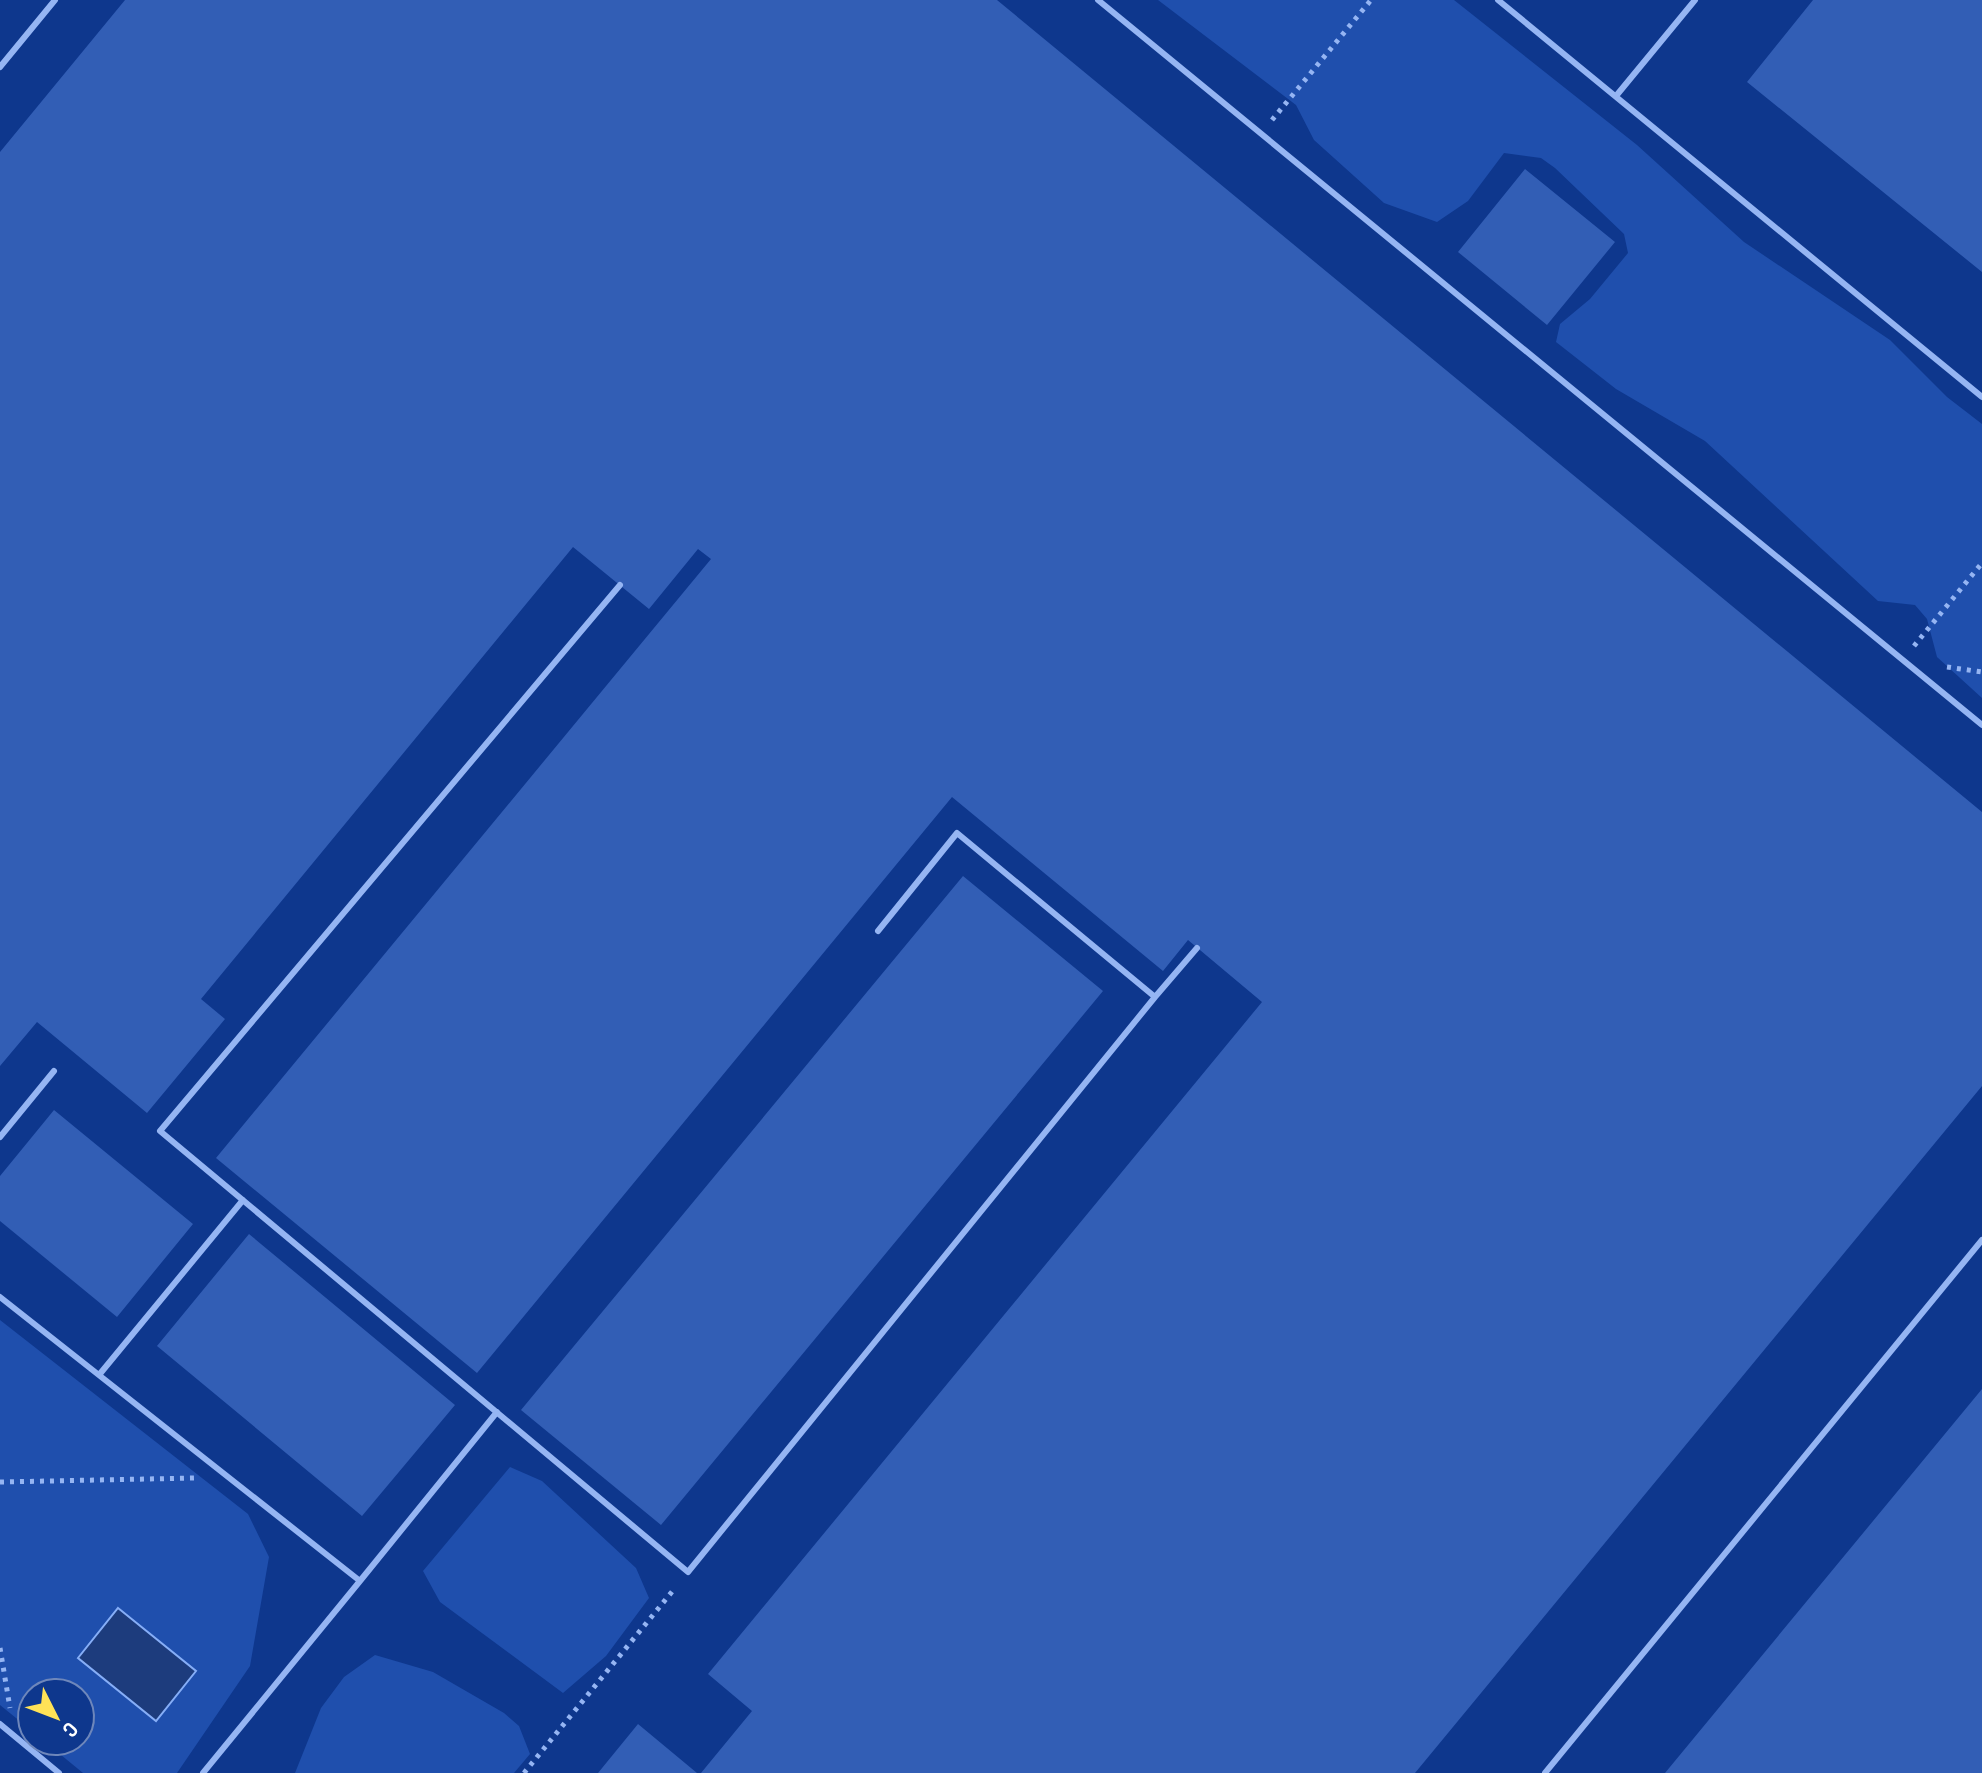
<svg xmlns="http://www.w3.org/2000/svg" width="1982" height="1773" font-family="'Sofia Sans Condensed',sans-serif">
<style>
.green{fill:#1f4fad}
.water{fill:#1d3c7d;stroke:#86aef7;stroke-width:2}
.building{fill:#325eb5}
.lines{fill:none;stroke-linecap:round;stroke-linejoin:round}
.path{stroke:#95b5f3;stroke-width:5;stroke-dasharray:4 6;stroke-linecap:butt}
.lane{stroke:#95b5f3;stroke-width:6}
</style>
<rect width="100%" height="100%" fill="#0e378d"/>
<path class="green" d="M 1158,0 L 1454,0 L 1637,145 L 1744,242 L 1890,340 L 1947,397 L 1982,424 L 1982,698 L 1937,657 L 1927,619 L 1915,605 L 1878,601 L 1705,441 L 1616,389 L 1556,342 L 1560,324 L 1590,299 L 1628,253 L 1624,234 L 1555,168 L 1541,158 L 1504,153 L 1468,201 L 1437,222 L 1384,203 L 1314,140 L 1296,105 Z
M 0,1320 L 248,1514 L 269,1557 L 250,1666 L 177,1773 L 83,1773 L 44,1741 L 80,1741 L 80,1693 L 32,1693 L 32,1731 L 0,1705 Z
M 510,1467 L 542,1481 L 636,1568 L 649,1598 L 606,1656 L 563,1693 L 440,1602 L 423,1571 Z
M 375,1655 L 433,1672 L 504,1713 L 519,1726 L 530,1754 L 514,1773 L 295,1773 L 321,1708 L 344,1677 Z"/>
<path class="water" d="M 118,1608 L 196,1671 L 156,1721 L 78,1658 Z"/>
<path class="building" d="M 125,0 L 997,0 L 1982,812 L 1982,1086 L 1415,1773 L 701,1773 L 752,1711 L 708,1674 L 1262,1002 L 1188,940 L 1163,971 L 952,797 L 477,1373 L 216,1158 L 711,559 L 698,549 L 649,609 L 573,547 L 201,999 L 225,1019 L 147,1113 L 37,1022 L 0,1066 L 0,152 Z
M 1813,0 L 1982,0 L 1982,272 L 1747,82 Z
M 1525,169 L 1615,242 L 1547,325 L 1458,252 Z
M 963,876 L 1103,991 L 661,1525 L 521,1410 Z
M 54,1110 L 193,1224 L 117,1317 L 0,1221 L 0,1176 Z
M 249,1234 L 455,1405 L 362,1516 L 157,1346 Z
M 1982,1389 L 1982,1773 L 1665,1773 Z
M 638,1724 L 697,1773 L 598,1773 Z"/>
<g class="lines">
<path class="path" d="M 1272,120 L 1371,0
M 1914,646 L 1982,563
M 1947,667 L 1982,672
M 0,1482 L 195,1478
M 0,1648 L 10,1708
M 524,1773 L 675,1588"/>
<path class="lane" d="M 1098,0 L 1982,725
M 1498,0 L 1982,397
M 0,67 L 55,0
M 1616,96 L 1695,0
M 620,585 L 160,1131 L 688,1572 L 1155,997 L 957,833 L 878,931
M 1155,997 L 1197,948
M 0,1137 L 54,1071
M 0,1297 L 360,1581 L 203,1773
M 99,1375 L 243,1200
M 360,1581 L 497,1412
M 0,1724 L 59,1773
M 1545,1773 L 1982,1240"/>
</g>
<g transform="translate(56 1717) rotate(132)"><circle r="38" fill="#0e378d" stroke="#6e87bb" stroke-width="2"/>
<path d="M0-6L14 30L0 20L-14 30Z" fill="#ffe257"/>
<text y="-12" font-size="22" font-weight="bold" text-anchor="middle" fill="#ffffff">С</text>
</g>
</svg>
